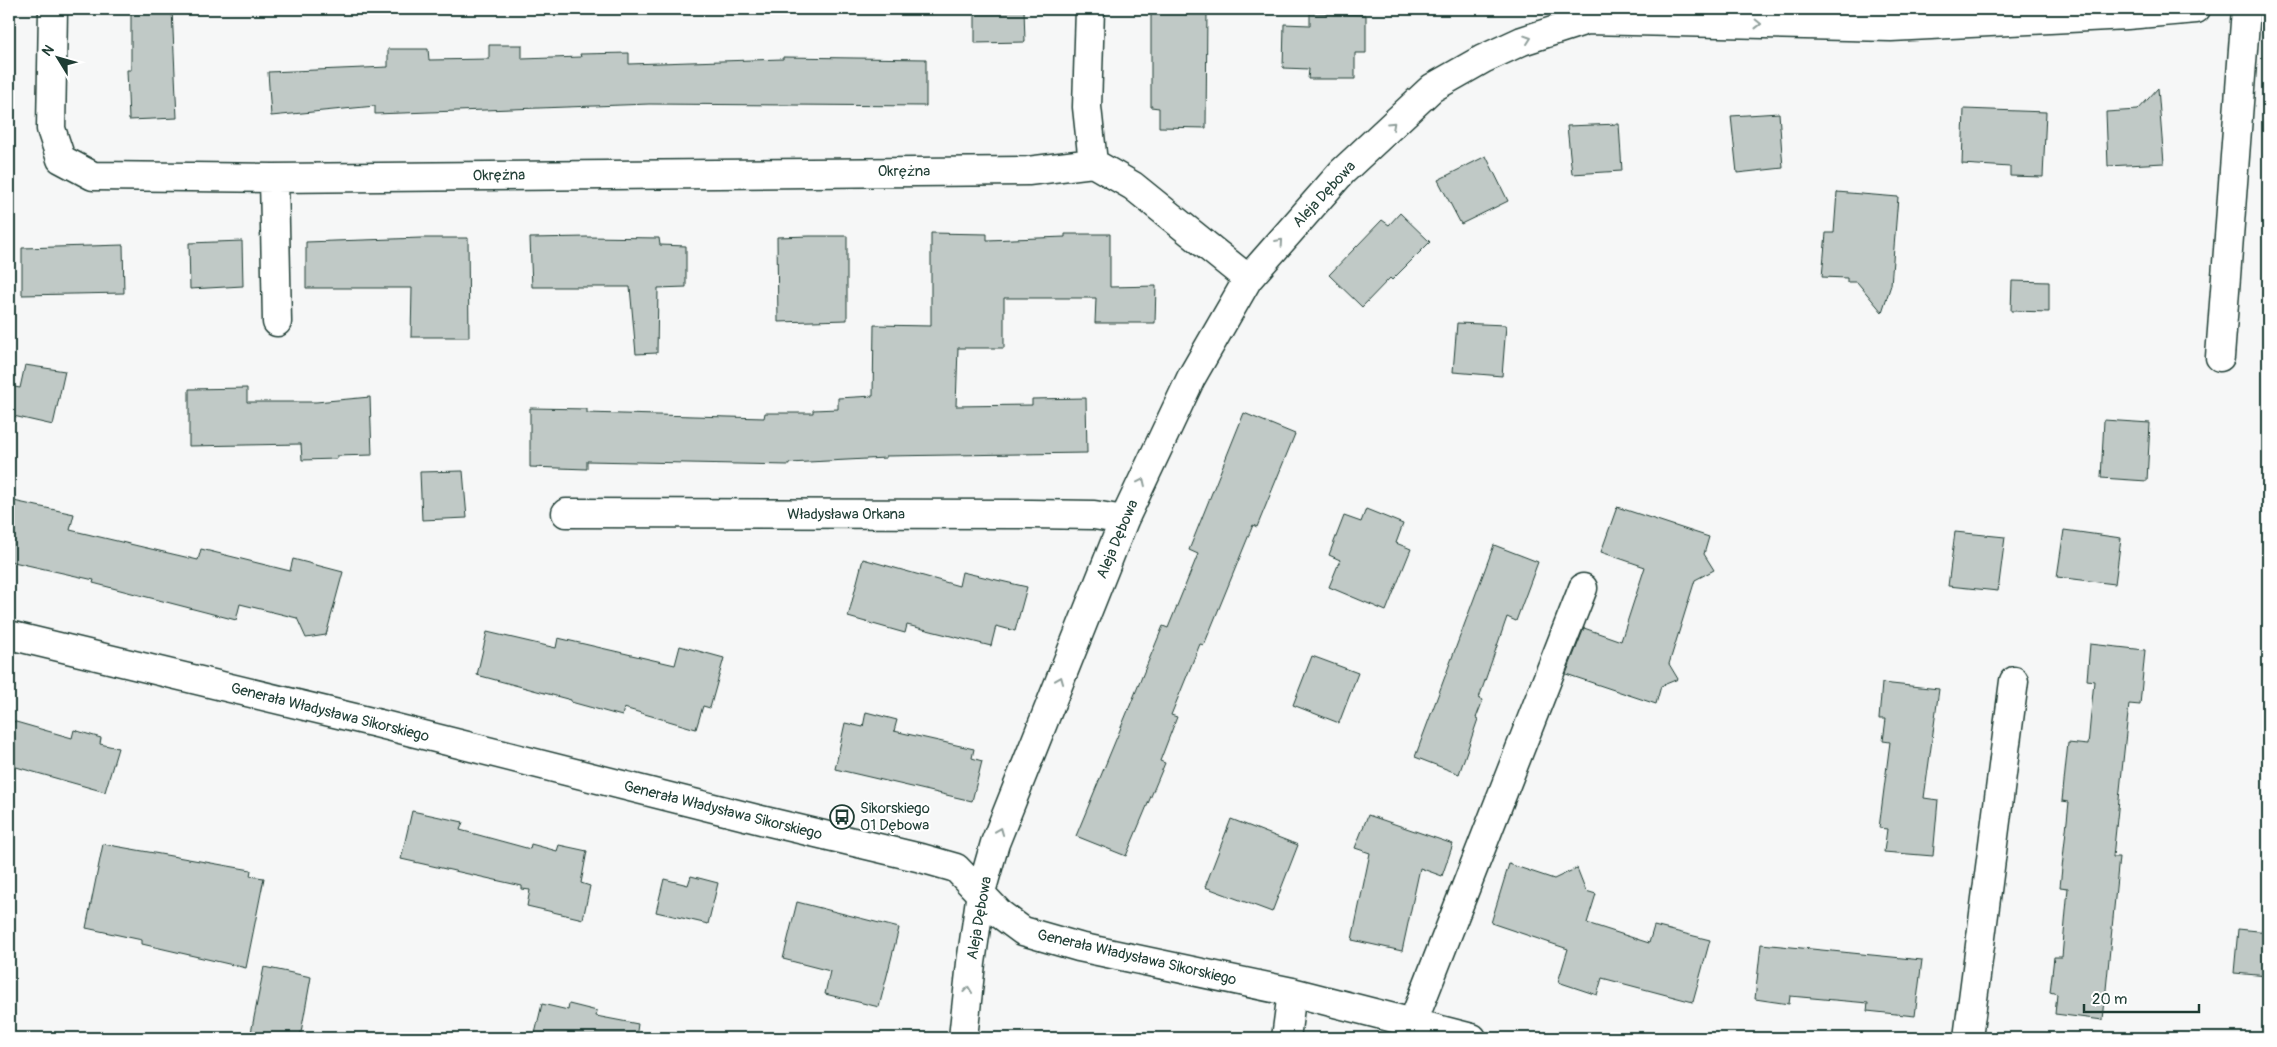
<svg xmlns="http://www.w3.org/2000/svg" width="2277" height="1047" font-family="Pangolin,sans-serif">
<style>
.building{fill:#c0c9c6;stroke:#1f3d34}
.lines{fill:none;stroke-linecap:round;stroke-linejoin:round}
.street-casing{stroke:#1f3d34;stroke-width:31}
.street{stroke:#fff;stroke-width:28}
.oneway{stroke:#8f9e9a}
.labels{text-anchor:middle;stroke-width:4;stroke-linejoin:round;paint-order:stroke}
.street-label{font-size:15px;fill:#1f3d34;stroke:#fff}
.poi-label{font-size:15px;fill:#1f3d34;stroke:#fff;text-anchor:start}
</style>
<rect width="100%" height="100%" fill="#f6f7f7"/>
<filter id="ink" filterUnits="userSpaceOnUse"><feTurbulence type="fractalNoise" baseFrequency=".02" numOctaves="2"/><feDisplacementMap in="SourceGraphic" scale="10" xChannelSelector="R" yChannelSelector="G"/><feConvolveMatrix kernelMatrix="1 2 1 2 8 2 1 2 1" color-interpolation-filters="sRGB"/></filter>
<g filter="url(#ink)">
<path class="building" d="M 131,9 L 172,9 L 177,118 L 129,120 L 127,70 L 131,70 Z
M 975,9 L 1024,9 L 1025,42 L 975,43 Z
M 1151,9 L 1207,9 L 1206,128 L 1159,127 L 1159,108 L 1151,107 Z
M 1310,13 L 1366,15 L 1366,53 L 1355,53 L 1355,79 L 1308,79 L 1309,69 L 1283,68 L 1284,24 L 1310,25 Z
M 489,45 L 522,45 L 522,59 L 581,57 L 580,54 L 629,53 L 629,64 L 783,59 L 783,57 L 926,59 L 926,106 L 649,104 L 375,114 L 375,106 L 271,116 L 268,72 L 388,67 L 388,49 L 428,49 L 429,60 L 489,59 Z
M 2158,88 L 2164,163 L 2108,166 L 2106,112 L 2138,110 Z
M 1964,109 L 2046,112 L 2043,177 L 2010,176 L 2010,167 L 1962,164 Z
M 1779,113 L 1783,168 L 1737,173 L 1731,116 Z
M 1619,124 L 1622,171 L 1572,174 L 1567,126 Z
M 1486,156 L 1508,201 L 1461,224 L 1438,180 Z
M 1837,192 L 1898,197 L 1891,285 L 1882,312 L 1857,282 L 1847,282 L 1847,278 L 1822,277 L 1826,233 L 1834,233 Z
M 1400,213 L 1430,242 L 1392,280 L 1390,278 L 1362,307 L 1329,275 L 1382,220 L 1389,225 Z
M 931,233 L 987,234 L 987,240 L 1065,237 L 1065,234 L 1110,234 L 1110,287 L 1156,286 L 1155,323 L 1095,323 L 1096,298 L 1004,298 L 1004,348 L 958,348 L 956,406 L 1032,405 L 1032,399 L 1086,398 L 1087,453 L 886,456 L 886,458 L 789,463 L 789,465 L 587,461 L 587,469 L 530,467 L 530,408 L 587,409 L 587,413 L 764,418 L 765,413 L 813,413 L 813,410 L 838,409 L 838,398 L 873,396 L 874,325 L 931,326 Z
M 810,236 L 847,236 L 847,320 L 778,322 L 777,237 Z
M 587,237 L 659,238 L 660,245 L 686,246 L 686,287 L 658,288 L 657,353 L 636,354 L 630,287 L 532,287 L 530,238 Z
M 421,238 L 468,238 L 469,337 L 411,337 L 412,288 L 306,288 L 306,242 Z
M 242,241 L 243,286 L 190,289 L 189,243 Z
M 123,245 L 124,293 L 22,295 L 22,248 Z
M 2012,281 L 2049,282 L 2049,312 L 2011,311 Z
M 1457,323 L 1506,325 L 1502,376 L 1453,372 Z
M 25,365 L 65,371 L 53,425 L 9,415 L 9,386 L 20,388 Z
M 247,388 L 247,402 L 316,402 L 370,397 L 372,455 L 337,456 L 337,459 L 302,460 L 301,444 L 189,446 L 189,389 Z
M 1244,413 L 1295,434 L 1257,527 L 1253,525 L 1204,645 L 1200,644 L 1171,715 L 1177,717 L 1160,761 L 1165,763 L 1126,856 L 1076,836 L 1163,626 L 1168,628 L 1198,554 L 1189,550 Z
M 2104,420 L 2150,423 L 2147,481 L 2101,478 Z
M 463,471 L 467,518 L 422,520 L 420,472 Z
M 9,500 L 74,514 L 70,530 L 198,560 L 201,549 L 290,571 L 293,559 L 343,572 L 326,635 L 306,638 L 297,618 L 240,604 L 236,620 L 93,583 L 94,580 L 9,561 Z
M 1617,507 L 1709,537 L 1704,554 L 1714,570 L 1695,580 L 1669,664 L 1678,679 L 1661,686 L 1656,704 L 1566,674 L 1584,628 L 1621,641 L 1645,567 L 1601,552 Z
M 1366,509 L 1403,524 L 1396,543 L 1411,549 L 1386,611 L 1329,587 L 1340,560 L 1329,555 L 1344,516 L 1361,522 Z
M 2064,530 L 2121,538 L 2115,584 L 2057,577 Z
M 1955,532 L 2005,537 L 1998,591 L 1948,586 Z
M 1494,545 L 1538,562 L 1516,621 L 1507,617 L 1479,698 L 1483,700 L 1476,718 L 1478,719 L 1459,774 L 1415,757 Z
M 863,559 L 959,586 L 962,572 L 1027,587 L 1015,631 L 996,626 L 991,646 L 907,625 L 905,633 L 848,617 Z
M 487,632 L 556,648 L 558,638 L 675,665 L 680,646 L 724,658 L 710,708 L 703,706 L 696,729 L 624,708 L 622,716 L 571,702 L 571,700 L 477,675 Z
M 2090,644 L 2145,650 L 2140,705 L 2129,704 L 2113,857 L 2119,857 L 2103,1020 L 2055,1014 L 2057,994 L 2050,992 L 2054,957 L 2062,957 L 2068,888 L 2060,887 L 2069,802 L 2062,801 L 2068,743 L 2088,745 L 2094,681 L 2087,680 Z
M 1312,656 L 1358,673 L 1339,723 L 1293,705 Z
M 1882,683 L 1939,689 L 1924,798 L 1938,800 L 1933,856 L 1884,852 L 1887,829 L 1879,828 L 1890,742 L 1883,741 L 1886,719 L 1879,719 Z
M 866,712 L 897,720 L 894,731 L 974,749 L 972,758 L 982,761 L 972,801 L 835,769 L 845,723 L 863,727 Z
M 9,720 L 72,738 L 74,730 L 101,738 L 100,744 L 118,748 L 105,792 L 9,765 Z
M 412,811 L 463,822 L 460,830 L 530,849 L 531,844 L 557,851 L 559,845 L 587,851 L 581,883 L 590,886 L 583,919 L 527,906 L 530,890 L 522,889 L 522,886 L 401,859 Z
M 1368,815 L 1453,844 L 1442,876 L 1420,868 L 1402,951 L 1352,940 L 1370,853 L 1355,848 Z
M 1231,819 L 1298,845 L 1272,912 L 1205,887 Z
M 103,844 L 251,870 L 250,876 L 264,878 L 246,968 L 142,944 L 142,940 L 86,928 Z
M 1509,864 L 1554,879 L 1577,868 L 1586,891 L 1596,894 L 1587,923 L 1649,943 L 1654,926 L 1710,940 L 1693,1002 L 1602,978 L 1597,995 L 1558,982 L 1568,949 L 1491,923 Z
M 691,876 L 718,883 L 708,924 L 656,912 L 664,879 L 688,885 Z
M 797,902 L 899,928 L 879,1007 L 825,994 L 830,971 L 783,959 Z
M 2238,929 L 2268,932 L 2268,976 L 2234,973 Z
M 1761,944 L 1922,960 L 1915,1016 L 1867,1011 L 1868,1003 L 1790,996 L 1789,1004 L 1755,999 Z
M 264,967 L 311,977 L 300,1038 L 250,1038 Z
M 542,1004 L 568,1010 L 569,1004 L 597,1011 L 596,1016 L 638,1024 L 636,1038 L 534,1038 Z"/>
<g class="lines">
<g class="street-casing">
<path id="street" d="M 53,9 L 51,129 L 61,159 L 93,176 L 274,178 L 1028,171 L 1093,163 L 1133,186 L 1248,279
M 1090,9 L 1087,107 L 1093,163
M 274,178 L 277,322
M 2220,357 L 2246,9
M 566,513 L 1030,514 L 1094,515 L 1124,520
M 9,635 L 376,723 L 761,820 L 921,858 L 956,868 L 1000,914 L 1023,931 L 1079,947 L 1292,992 L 1472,1038
M 1413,1022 L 1583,588
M 963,1038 L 971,963 L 981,892 L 995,843 L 1124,520 L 1191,378 L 1248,279 L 1342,172 L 1432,88 L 1483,59 L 1522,41 L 1587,20 L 1891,27 L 2127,15 L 2196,9
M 1286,1038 L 1292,992
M 1968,1038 L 2014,681"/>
</g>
<use href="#street" class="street"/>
</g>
<defs><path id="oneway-chevron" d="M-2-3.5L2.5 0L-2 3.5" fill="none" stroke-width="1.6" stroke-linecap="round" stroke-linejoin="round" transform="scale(1.25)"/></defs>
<g class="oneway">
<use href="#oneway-chevron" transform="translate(1758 24) rotate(1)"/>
<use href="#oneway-chevron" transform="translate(1528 39) rotate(-19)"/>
<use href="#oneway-chevron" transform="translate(1392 125) rotate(-43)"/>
<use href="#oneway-chevron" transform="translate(1280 242) rotate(-49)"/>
<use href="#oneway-chevron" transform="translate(1142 482) rotate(-65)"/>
<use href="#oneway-chevron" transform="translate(1060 680) rotate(-68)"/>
<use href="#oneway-chevron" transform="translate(1000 831) rotate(-68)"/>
<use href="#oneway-chevron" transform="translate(968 990) rotate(-84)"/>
</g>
</g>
<defs>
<g id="bus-ring" transform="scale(1.25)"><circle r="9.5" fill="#fff" stroke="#1f3d34" stroke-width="1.5"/><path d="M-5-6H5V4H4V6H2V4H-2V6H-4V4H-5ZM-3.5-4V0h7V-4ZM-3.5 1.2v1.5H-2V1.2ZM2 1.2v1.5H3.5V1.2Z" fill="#1f3d34"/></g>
</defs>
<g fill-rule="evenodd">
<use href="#bus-ring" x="842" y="817"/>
</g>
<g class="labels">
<g class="street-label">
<text x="904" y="176">Okrężna</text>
<text transform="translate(499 175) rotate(-1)" y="5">Okrężna</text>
<text transform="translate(1324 194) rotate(-47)" y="5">Aleja Dębowa</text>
<text x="846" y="519">Władysława Orkana</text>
<text transform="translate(1117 539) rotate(-67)" y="5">Aleja Dębowa</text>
<text transform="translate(330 712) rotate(14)" y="5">Generała Władysława Sikorskiego</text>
<text transform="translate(723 810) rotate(14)" y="5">Generała Władysława Sikorskiego</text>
<text transform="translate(979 918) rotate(-80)" y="5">Aleja Dębowa</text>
<text transform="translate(1137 957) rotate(13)" y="5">Generała Władysława Sikorskiego</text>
</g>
<g class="poi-label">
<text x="860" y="813">Sikorskiego<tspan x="860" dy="17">01 Dębowa</tspan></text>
</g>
</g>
<rect width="2277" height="1047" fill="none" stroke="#fff" stroke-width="30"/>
<rect x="15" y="15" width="2247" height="1017" fill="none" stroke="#1f3d34" stroke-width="2" filter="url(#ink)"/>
<g transform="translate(58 58) rotate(307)" stroke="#ffffff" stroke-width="4" paint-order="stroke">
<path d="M0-4L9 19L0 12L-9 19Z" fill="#1f3d34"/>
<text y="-8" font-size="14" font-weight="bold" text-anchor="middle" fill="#1f3d34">N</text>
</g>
<path d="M2084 1004v8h115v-8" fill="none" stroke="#1f3d34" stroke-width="2.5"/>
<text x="2092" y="1004" font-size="15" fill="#1f3d34" stroke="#ffffff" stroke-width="4" paint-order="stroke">20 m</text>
</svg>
